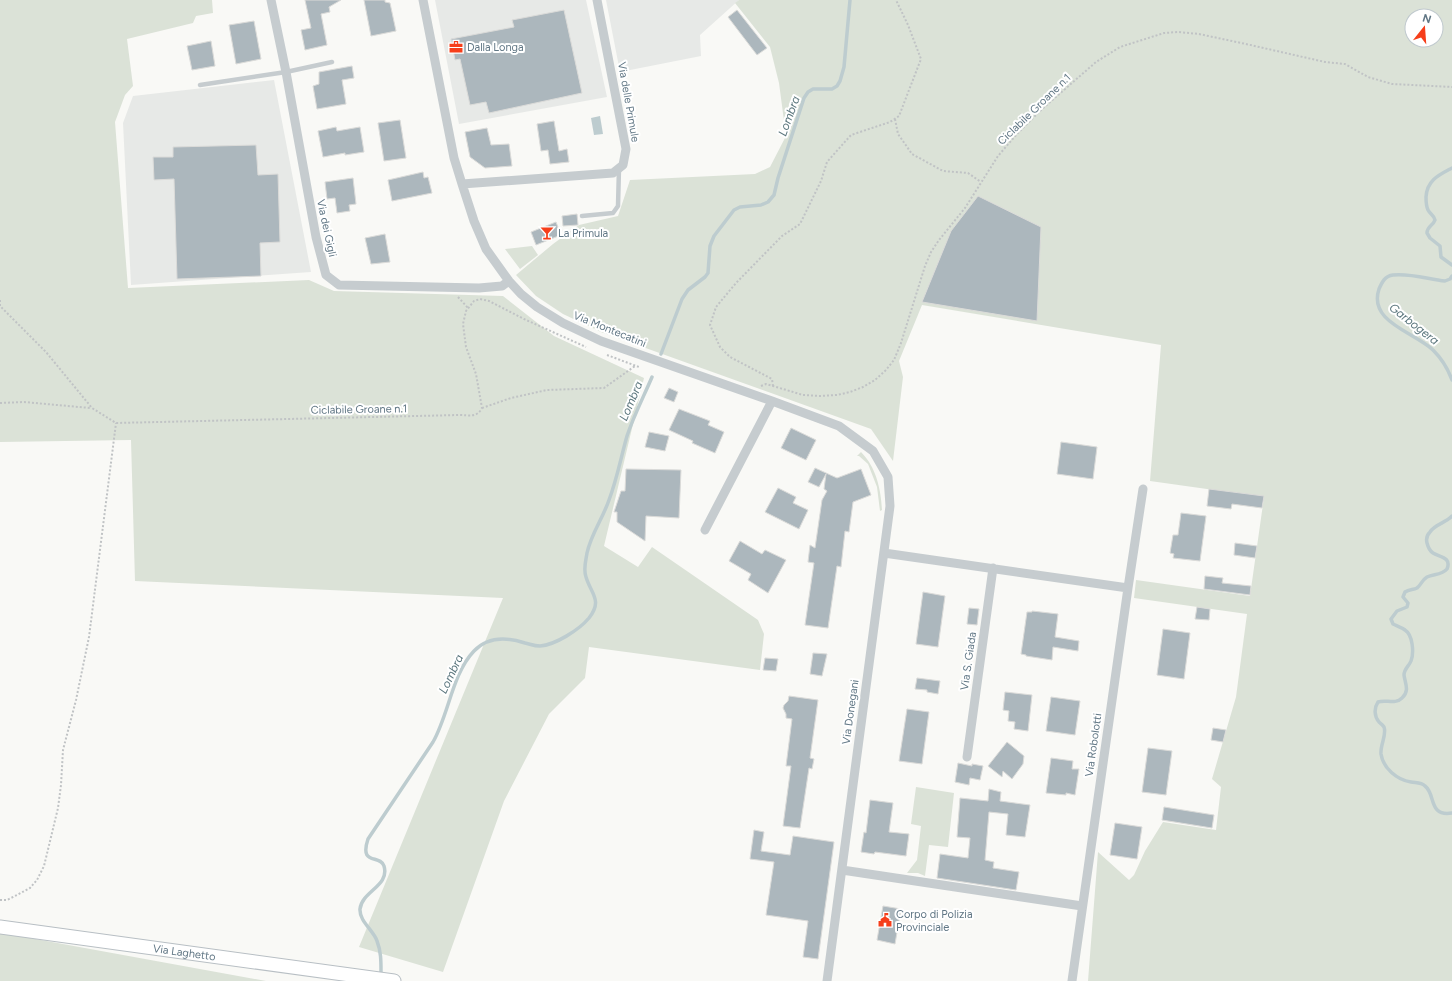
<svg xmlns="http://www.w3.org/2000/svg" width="1452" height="981" font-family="Figtree,sans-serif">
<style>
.built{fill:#e7e9e7}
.green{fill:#dbe2d7;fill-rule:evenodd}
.water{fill:#bdcccf}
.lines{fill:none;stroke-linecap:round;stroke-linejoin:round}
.stream{stroke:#bdcccf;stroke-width:3.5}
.building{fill:#acb7bd;stroke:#dbdbd9}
.secondary-casing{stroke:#b8bfc4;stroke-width:15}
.path{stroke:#c0c3c5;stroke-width:2;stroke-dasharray:2 2;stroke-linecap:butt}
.lane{stroke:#c6cccf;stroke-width:4.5}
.street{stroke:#c6cccf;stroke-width:9}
.secondary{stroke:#fff;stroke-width:13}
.labels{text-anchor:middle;stroke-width:4;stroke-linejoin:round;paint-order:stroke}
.poi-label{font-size:11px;fill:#617785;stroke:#fff;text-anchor:start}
.street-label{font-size:11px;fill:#617785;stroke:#fff}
.water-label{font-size:12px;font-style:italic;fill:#5c777e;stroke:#fff}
</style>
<rect width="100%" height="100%" fill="#f9f9f6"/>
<path class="built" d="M 435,0 L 586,0 L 607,97 L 459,124 Z
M 606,0 L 739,0 L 700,35 L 701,56 L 620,72 Z
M 274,80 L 311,272 L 131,285 L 123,123 L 133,96 Z"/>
<path class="green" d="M 0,0 L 212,0 L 213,13 L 196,16 L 193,23 L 127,39 L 133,86 L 125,95 L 115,122 L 128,288 L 309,280 L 334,291 L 503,296 L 554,336 L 644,378 L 604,546 L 638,567 L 652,547 L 758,620 L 764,634 L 760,670 L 589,647 L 585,678 L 549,714 L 504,801 L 443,972 L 359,947 L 503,598 L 135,581 L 131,440 L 0,442 Z
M 739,0 L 1452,0 L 1452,981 L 1088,981 L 1098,852 L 1129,880 L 1134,875 L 1145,851 L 1163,822 L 1216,830 L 1221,787 L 1212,779 L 1236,697 L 1247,614 L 1134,598 L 1136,580 L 1250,596 L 1264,497 L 1150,481 L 1161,345 L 922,305 L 899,361 L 903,377 L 893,461 L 871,429 L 601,332 L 563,314 L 536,296 L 516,275 L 553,244 L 579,225 L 618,216 L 630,180 L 755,174 L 770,167 L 786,136 L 779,83 L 770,47 L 735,3 ZM 1412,16 L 1436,16 L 1436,40 L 1412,40 Z
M 532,246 L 538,255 L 520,269 L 505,249 Z
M 861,452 C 876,467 881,489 882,510 L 880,511 L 877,487 L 868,464 L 859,456 L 857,456 Z
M 916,787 L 954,793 L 948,847 L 929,845 L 925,876 L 918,873 L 907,873 L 917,860 L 921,826 L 911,824 Z
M 0,933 L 8,934 L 266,981 L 0,981 Z"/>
<path class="water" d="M 600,116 L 603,134 L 594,135 L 591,118 Z"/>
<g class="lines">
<path class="stream" d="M 1452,168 C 1439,175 1427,180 1426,197 C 1426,201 1426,206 1428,210 C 1430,214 1434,215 1435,220 C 1433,226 1427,226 1427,233 L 1430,238 L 1440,246 L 1441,257 L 1452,265
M 1452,276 L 1450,279 L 1445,281 C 1428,279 1410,273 1393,275 C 1385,276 1382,282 1379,289 C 1368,322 1414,332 1433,350 C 1441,358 1448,369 1452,380
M 661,354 L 682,299 L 688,290 L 705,277 L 708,273 L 710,246 L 714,236 L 734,210 L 740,207 L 761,205 L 768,202 L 774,195 L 778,178 L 804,98 L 808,92 L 813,89 L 832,89 L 837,86 L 840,81 L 844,67 L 850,0
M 1452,516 C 1446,523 1435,524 1430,532 C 1427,535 1426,539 1427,543 C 1428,547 1430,551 1433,553 C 1439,557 1452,557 1447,569 C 1442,575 1434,574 1427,577 C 1422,580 1421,585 1417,588 C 1413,590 1409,589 1405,592 L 1403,597 L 1408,603 L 1407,607 L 1397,611 L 1391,619 L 1393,624 C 1397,626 1401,627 1405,630 C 1413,635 1414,653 1411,661 C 1409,666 1404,669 1404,675 C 1405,683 1410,691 1402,698 C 1395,705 1386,699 1378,702 C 1374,708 1374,716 1379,722 C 1381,724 1382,724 1384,727 C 1387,735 1380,745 1381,754 C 1383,768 1397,780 1411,782 C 1416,783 1421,782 1425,786 C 1436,794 1428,817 1452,813
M 381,972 C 381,961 381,951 377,941 C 374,931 359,921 360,909 C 362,891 390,886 384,866 C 380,854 359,866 368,839 L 433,742 C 449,714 452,674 474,651 C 488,636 507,637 525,643 C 530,644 534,646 540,646 C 555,645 579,630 589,618 C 603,600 591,594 586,577 C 583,569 586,560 587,553 C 591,534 603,518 609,500 C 617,479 621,457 627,436 C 634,415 644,396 652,377"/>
</g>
<path class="building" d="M 305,0 L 341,0 L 329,7 L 330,12 L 321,14 L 327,45 L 305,50 L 301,30 L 311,28 Z
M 364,0 L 385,0 L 385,2 L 390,3 L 396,31 L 371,36 Z
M 564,10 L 582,93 L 489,113 L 486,102 L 470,105 L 460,59 L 455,60 L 451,39 L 514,27 L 512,20 Z
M 737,10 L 767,48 L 757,55 L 728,17 Z
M 254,21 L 261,59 L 236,64 L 229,25 Z
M 211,41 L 215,66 L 192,70 L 187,46 Z
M 352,66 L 354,78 L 342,80 L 346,104 L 317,109 L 313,86 L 319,84 L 319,72 Z
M 400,120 L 406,158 L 384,161 L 378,123 Z
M 554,121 L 559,151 L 567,149 L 569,162 L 550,164 L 548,150 L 541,151 L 537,124 Z
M 336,127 L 337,131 L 360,127 L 364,152 L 345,155 L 345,153 L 323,157 L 318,131 Z
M 487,128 L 491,145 L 509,144 L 512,166 L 485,168 L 470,157 L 465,132 Z
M 256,145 L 258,175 L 278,174 L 280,242 L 260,243 L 261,276 L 177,279 L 174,179 L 154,180 L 153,157 L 173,157 L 173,147 Z
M 423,172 L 424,178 L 428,177 L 432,193 L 392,201 L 388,180 Z
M 353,178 L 356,204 L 349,205 L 350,211 L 337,213 L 335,198 L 327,199 L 325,182 Z
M 978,196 L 1041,227 L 1037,321 L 922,302 L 951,231 Z
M 577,214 L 578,225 L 563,226 L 562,216 Z
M 556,222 L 561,235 L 536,245 L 531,232 Z
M 385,234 L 390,262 L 371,264 L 365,238 Z
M 669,388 L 678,392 L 674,402 L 664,398 Z
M 679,409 L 710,421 L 708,425 L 724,432 L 715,453 L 692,443 L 693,441 L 669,430 Z
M 791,428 L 816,440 L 806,460 L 781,448 Z
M 649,432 L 669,436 L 665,451 L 645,447 Z
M 1061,442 L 1097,447 L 1093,479 L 1057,474 Z
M 815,468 L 837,478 L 861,469 L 871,495 L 853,502 L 849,532 L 845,531 L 841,567 L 837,566 L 828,628 L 805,625 L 814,563 L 808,562 L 810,545 L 815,548 L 822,500 L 827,491 L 824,489 L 826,474 L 819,487 L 808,482 Z
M 626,469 L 681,470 L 679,518 L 646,516 L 645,541 L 617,522 L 617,512 L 614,512 L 621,491 L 625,491 Z
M 778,488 L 796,497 L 793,503 L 808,510 L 799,529 L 765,512 Z
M 1209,489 L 1264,496 L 1262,508 L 1232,504 L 1231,509 L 1207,506 Z
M 1181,513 L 1206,516 L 1200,561 L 1173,558 L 1174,554 L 1170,553 L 1173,535 L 1178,535 Z
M 740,541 L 762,554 L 765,550 L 786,560 L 768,593 L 748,580 L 751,574 L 729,561 Z
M 1235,543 L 1257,546 L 1255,558 L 1234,555 Z
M 1205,576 L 1223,578 L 1222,583 L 1251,586 L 1250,595 L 1204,589 Z
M 923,592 L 945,596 L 938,647 L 916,644 Z
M 1197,607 L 1210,609 L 1209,620 L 1195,619 Z
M 969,608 L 979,609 L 977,625 L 967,624 Z
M 1032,611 L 1058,614 L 1055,637 L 1079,641 L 1078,651 L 1053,647 L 1052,660 L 1026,656 L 1026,655 L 1021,654 L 1027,612 L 1032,612 Z
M 1163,629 L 1190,633 L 1184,679 L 1157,675 Z
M 813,653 L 827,654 L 822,676 L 810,674 Z
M 765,658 L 778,659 L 776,671 L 763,670 Z
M 917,678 L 940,681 L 938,694 L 927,692 L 927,690 L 915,689 Z
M 1005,692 L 1032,695 L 1028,731 L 1014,729 L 1015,722 L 1008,721 L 1009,711 L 1003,710 Z
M 789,696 L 818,700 L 810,758 L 814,759 L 812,769 L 809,768 L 800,828 L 783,826 L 791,766 L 786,766 L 792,719 L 786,718 L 786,714 L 783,708 L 784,705 L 788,701 Z
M 1051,697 L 1080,701 L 1075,735 L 1046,731 Z
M 907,709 L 929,712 L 922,764 L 899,761 Z
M 1213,728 L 1226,730 L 1223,742 L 1211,740 Z
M 1007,742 L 1024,756 L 1023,764 L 1012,779 L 1003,771 L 1002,777 L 988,766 Z
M 1148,748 L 1172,751 L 1166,795 L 1142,792 Z
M 1051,758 L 1073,761 L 1072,769 L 1079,769 L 1075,795 L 1066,793 L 1066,795 L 1046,793 Z
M 958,763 L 972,766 L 972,764 L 983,766 L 980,780 L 970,778 L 969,785 L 955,782 Z
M 989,789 L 1001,792 L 1000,801 L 1030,805 L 1025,837 L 1006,835 L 1008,814 L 989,812 L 985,860 L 994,862 L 993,868 L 1019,872 L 1016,890 L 937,878 L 940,854 L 968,858 L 970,838 L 957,837 L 960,798 L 988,801 Z
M 870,800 L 893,803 L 889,832 L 909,834 L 906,856 L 875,852 L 874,854 L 861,852 L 864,832 L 866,833 Z
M 1164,807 L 1214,815 L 1212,828 L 1162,820 Z
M 1115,823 L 1142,827 L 1137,859 L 1110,855 Z
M 754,830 L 764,832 L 761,851 L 790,855 L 793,836 L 834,842 L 818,959 L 803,957 L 808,921 L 766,915 L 774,862 L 750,859 Z
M 883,906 L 901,909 L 895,944 L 877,940 Z"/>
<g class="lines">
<g class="secondary-casing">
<g id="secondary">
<path id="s1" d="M 0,927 L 394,981"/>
</g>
</g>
<path class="path" d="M 895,119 L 898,134 L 912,154 L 943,171 L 968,173 L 981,182
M 458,297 L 468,308
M 0,300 L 0,306 L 46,352 L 92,408 L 116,423 L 459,415 C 469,415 477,418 482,408 L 476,374 L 466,347 L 463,324 L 466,311 L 474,301 L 480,299 L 489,301 L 524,319 L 586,347
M 607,355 L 639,367
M 761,386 L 766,384 L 773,386 L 803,395 L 820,396 L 837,395 L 850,392 L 863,387 L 875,380 L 886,370 L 894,360 L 901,343 L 925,266 L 931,252 L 939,240 L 965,208 L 998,156 L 1017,134 L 1041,110 L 1096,62 L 1120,47 L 1164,33 L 1178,32 L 1199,34 L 1246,44 L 1325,62 L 1345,64 L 1368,77 L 1392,84 L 1452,87
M 773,386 L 772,379 L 730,357 L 720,347 L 710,325 L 716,307 L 736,283 L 782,236 L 800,224 L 821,181 L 827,162 L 851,135 L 890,122 L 899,116 L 921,59 L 908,25 L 896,0
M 0,403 L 24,402 L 90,408
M 482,408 L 511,398 L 547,390 L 604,388 L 635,366
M 0,900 L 7,900 L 17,895 L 30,888 L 37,880 L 44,866 L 58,808 L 61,785 L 63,750 L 76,700 L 89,637 L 116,423"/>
<path class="lane" d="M 200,85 L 286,72 L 332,62
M 582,216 L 613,213 L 618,206 L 619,168"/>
<path class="street" d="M 271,0 L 286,72 L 316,237 L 326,275 L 339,285 L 479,288 L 502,286 L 509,281
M 423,0 L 454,158 L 462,184 L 474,221 L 486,249 L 509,281 L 521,294 L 537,307 L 563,323 L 601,341 L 772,401 L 839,426 L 873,451 L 888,477 L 890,506 L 827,981
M 462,184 L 613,173 L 623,165 L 626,149 L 597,0
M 705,530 L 772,401
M 884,553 L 1128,588 L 1072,981
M 1128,588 L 1143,489
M 967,757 L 993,568
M 842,870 L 1082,906"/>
<use href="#secondary" class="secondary"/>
</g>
<defs>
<g id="office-bare" transform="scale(1.08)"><path d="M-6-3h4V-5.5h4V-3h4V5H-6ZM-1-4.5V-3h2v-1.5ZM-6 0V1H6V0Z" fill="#f63e1a" stroke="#fff" stroke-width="2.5" paint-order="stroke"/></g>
<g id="bar-bare" transform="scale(1.08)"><path d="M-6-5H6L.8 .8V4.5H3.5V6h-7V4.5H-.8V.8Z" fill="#f63e1a" stroke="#fff" stroke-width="2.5" paint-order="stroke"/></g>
<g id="civic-bare" transform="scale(1.08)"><path d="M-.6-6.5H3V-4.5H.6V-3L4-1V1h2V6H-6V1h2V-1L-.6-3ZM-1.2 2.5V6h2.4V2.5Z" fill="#f63e1a" stroke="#fff" stroke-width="2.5" paint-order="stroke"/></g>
</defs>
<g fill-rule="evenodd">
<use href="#office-bare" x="456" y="47"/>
<use href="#bar-bare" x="547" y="233"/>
<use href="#civic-bare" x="885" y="920"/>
</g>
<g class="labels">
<g class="poi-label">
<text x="467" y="51">Dalla Longa</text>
<text x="558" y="237">La Primula</text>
<text x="896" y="918">Corpo di Polizia<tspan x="896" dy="13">Provinciale</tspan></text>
</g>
<g class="street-label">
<text transform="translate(629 102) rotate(80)" y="4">Via delle Primule</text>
<text transform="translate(1034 109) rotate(-44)" y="4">Ciclabile Groane n.1</text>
<text transform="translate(327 228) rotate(78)" y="4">Via dei Gigli</text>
<text transform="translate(610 329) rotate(22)" y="4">Via Montecatini</text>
<text transform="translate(359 409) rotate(-1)" y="4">Ciclabile Groane n.1</text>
<text transform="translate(968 661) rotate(-82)" y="4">Via S. Giada</text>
<text transform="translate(850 712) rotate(-82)" y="4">Via Donegani</text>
<text transform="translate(1093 745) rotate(-82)" y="4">Via Robolotti</text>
<text dy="4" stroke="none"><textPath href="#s1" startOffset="186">Via Laghetto</textPath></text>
</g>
<g class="water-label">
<text transform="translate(789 116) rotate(-70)" y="4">Lombra</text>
<text transform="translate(1414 324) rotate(38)" y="4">Garbogera</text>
<text transform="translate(631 401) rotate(-67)" y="4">Lombra</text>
<text transform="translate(451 674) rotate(-65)" y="4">Lombra</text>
</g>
</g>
<g transform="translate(1424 28) rotate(17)"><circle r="19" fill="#ffffff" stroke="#c0c9ce"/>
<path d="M0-3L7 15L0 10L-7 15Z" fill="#f63e1a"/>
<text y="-6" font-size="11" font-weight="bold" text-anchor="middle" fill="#617785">N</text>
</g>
</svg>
